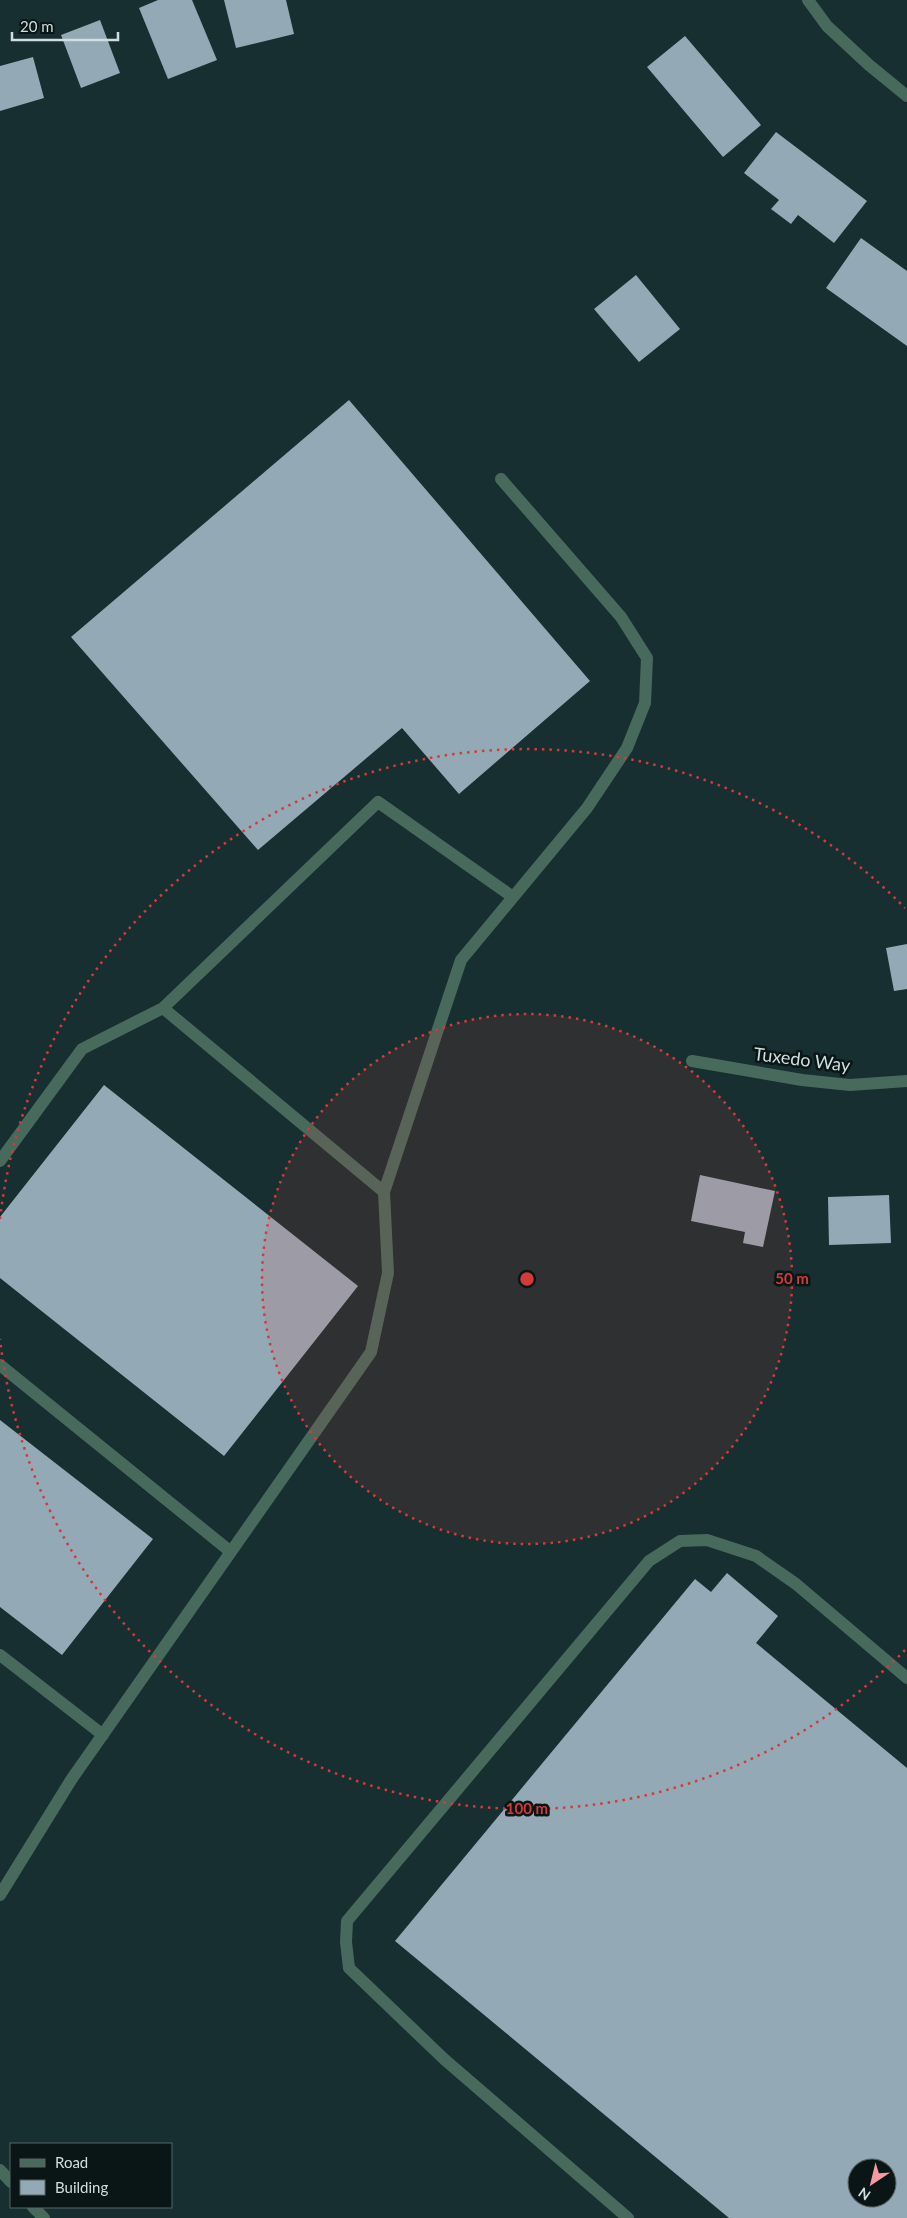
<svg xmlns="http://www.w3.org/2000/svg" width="907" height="2218" font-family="Lato,sans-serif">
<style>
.building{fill:#94a9b6;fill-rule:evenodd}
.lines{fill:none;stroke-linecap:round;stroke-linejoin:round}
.service{stroke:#476a5c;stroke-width:12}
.minor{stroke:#476a5c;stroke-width:12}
.ring{fill:none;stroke:#d53a3a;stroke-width:2.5;stroke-dasharray:2.5 5}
.labels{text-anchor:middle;stroke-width:5;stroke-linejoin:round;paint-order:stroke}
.street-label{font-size:18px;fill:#d0dede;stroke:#0a1515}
.centre{fill:#d53a3a;stroke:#0a1515;stroke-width:2.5}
.ring-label{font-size:15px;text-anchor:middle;font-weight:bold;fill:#d53a3a;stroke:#0a1515;stroke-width:5;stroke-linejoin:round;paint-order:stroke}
</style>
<rect width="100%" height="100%" fill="#172f30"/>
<path class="building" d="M 158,0 L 192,0 L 217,60 L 168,79 L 139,8 Z
M 224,0 L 286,0 L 294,34 L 236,48 Z
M 100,20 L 120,73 L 81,88 L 61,35 Z
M 685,36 L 761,125 L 723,157 L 647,67 Z
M 33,57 L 44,98 L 0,111 L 0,66 Z
M 776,132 L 867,201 L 834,243 L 798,215 L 791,224 L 771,209 L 779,200 L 744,173 Z
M 861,238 L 907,271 L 907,346 L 826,288 Z
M 636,275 L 680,329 L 639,362 L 594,309 Z
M 349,400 L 590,681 L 459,794 L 402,728 L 258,850 L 71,637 Z
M 907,944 L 907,989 L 894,991 L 886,948 Z
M 104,1085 L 358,1286 L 224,1456 L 0,1278 L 0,1217 Z
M 700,1175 L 775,1191 L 763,1247 L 743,1243 L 745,1232 L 691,1221 Z
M 889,1195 L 891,1243 L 829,1245 L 828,1197 Z
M 0,1420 L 153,1539 L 62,1655 L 0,1607 Z
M 727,1573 L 778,1616 L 756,1643 L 907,1768 L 907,2218 L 729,2218 L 395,1941 L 695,1579 L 711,1592 ZM 857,2168 L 887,2168 L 887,2198 L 857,2198 Z"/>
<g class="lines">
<path class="service" d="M 163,1008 L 378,802 L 513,897
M 0,1161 L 82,1049 L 163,1008 L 384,1192 L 388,1273 L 371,1352 L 71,1780 L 0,1895
M 384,1192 L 461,960 L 587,808 L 627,748 L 645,703 L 647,658 L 621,617 L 501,479
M 0,1365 L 231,1552
M 0,1655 L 103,1735
M 0,2170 L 11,2182
M 33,2207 L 44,2218
M 628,2218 L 444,2059 L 349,1968 L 346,1942 L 347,1921 L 649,1561 L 680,1541 L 707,1540 L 756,1556 L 796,1584 L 907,1678"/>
<path class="minor" d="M 808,0 L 827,26 L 869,65 L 907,96
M 692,1061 L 802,1080 L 850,1085 L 907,1081"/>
</g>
<circle cx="527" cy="1279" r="265" fill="#d53a3a" fill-opacity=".12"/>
<g class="ring">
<circle cx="527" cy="1279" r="265"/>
<path d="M905 1650A530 530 0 0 1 0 1339M0 1219A530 530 0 0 1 905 908"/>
</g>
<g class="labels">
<g class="street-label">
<text transform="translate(802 1060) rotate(7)" y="6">Tuxedo Way</text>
</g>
</g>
<circle cx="527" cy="1279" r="8" class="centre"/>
<g class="ring-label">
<text x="792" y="1284">50 m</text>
<text x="527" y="1814">100 m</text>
</g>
<rect x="10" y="2143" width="162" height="65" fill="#0a1515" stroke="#596565"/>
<rect x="20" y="2159" width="25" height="8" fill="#476a5c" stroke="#596565"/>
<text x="55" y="2168" font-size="15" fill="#d0dede">Road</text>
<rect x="20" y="2180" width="25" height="15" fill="#94a9b6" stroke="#596565"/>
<text x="55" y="2193" font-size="15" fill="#d0dede">Building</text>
<g transform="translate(872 2183) rotate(215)"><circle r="24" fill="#0a1515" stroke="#596565"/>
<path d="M0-4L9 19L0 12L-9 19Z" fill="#f49aa2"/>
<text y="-8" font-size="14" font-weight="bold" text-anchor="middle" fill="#d0dede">N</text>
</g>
<path d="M12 32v8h106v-8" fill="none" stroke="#d0dede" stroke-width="2.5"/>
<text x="20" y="32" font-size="15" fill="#d0dede" stroke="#0a1515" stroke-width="4" paint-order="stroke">20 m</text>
</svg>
